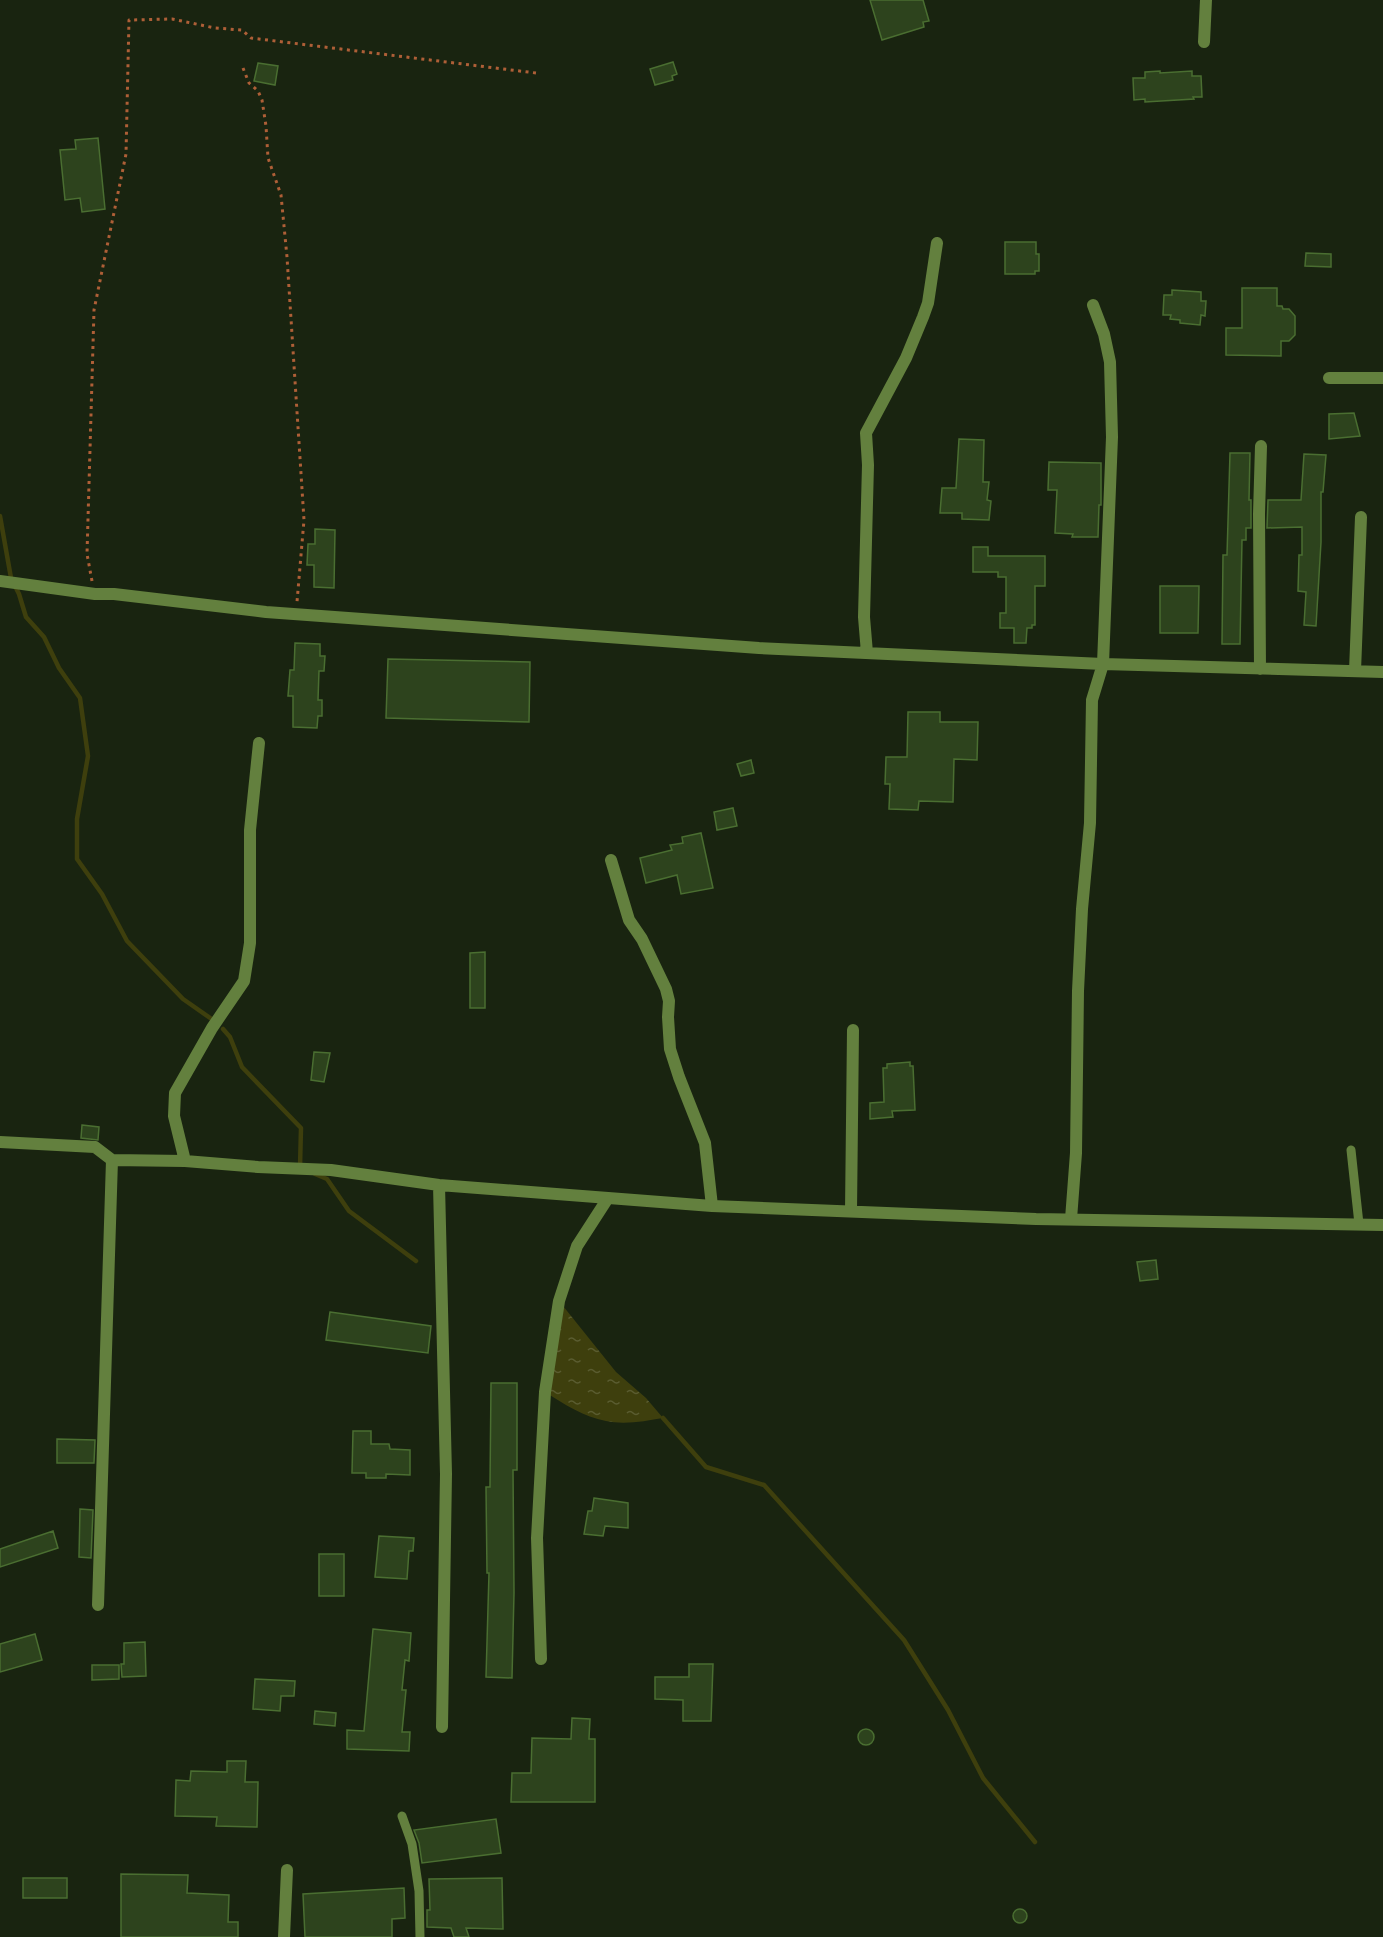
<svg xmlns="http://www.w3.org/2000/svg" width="1383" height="1937" font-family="Quicksand,sans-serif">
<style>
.water{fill:url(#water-ripples)}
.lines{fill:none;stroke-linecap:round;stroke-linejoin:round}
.stream{stroke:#3e3f0d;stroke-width:4.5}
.building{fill:#2d431d;stroke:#4a6e31;stroke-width:1.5}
.path{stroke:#ae5f37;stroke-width:3;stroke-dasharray:3 4.5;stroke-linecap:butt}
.lane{stroke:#63803e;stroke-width:9}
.street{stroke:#63803e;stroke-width:12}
</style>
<defs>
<pattern id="water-ripples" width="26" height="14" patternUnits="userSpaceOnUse" patternTransform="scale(1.5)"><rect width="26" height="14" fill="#3e3f0d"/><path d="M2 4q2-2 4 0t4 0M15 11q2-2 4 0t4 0" fill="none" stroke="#5a5c30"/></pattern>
</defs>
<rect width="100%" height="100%" fill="#192410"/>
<path class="water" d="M 559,1301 L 616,1372 L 646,1398 L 663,1418 C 645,1421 625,1425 606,1421 C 584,1417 564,1404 545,1392 Z"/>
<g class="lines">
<path class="stream" d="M 0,516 L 11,578 L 19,594 L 26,617 L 44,637 L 59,668 L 80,698 L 88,756 L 77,819 L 77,859 L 102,894 L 127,941 L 183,999 L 213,1020
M 223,1029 L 230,1037 L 242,1067 L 301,1128 L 300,1167
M 315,1174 L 327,1179 L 349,1211 L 416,1261
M 663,1418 L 706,1467 L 764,1485 L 904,1640 L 948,1710 L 983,1778 L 1035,1842"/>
</g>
<path class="building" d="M 870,0 L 923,0 L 929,21 L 923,22 L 924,27 L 882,40 Z
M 673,62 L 677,74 L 672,76 L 673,80 L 655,85 L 650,69 Z
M 258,63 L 278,66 L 275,85 L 254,81 Z
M 1160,71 L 1160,73 L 1192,71 L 1192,76 L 1201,76 L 1202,97 L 1193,97 L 1194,99 L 1145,102 L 1145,99 L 1134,100 L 1133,78 L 1145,78 L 1145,72 Z
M 98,138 L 105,209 L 82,212 L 80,198 L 65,200 L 60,150 L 76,149 L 75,140 Z
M 1005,242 L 1036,242 L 1036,254 L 1039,254 L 1039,271 L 1035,271 L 1035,274 L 1005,274 Z
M 1306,253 L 1331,254 L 1331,267 L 1305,266 Z
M 1242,288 L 1277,288 L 1277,306 L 1282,306 L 1283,309 L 1289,309 L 1295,316 L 1295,335 L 1289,341 L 1281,341 L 1281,356 L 1226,355 L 1226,328 L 1242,328 Z
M 1172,290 L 1201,292 L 1201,301 L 1206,301 L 1205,316 L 1201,315 L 1200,325 L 1180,323 L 1180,320 L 1170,319 L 1171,315 L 1163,315 L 1164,295 L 1172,295 Z
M 1354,413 L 1360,436 L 1329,439 L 1329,414 Z
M 959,439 L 984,440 L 983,482 L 989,482 L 987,500 L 991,501 L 989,520 L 962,519 L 962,513 L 940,513 L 942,488 L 956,488 Z
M 1230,453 L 1250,453 L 1249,500 L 1251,500 L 1251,528 L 1246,528 L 1246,540 L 1242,540 L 1240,644 L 1222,644 L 1223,555 L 1227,555 Z
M 1304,454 L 1326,455 L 1323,492 L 1321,492 L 1321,542 L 1316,626 L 1304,625 L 1306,592 L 1298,591 L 1299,555 L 1302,555 L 1302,527 L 1267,528 L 1268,500 L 1301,500 Z
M 1049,462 L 1101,463 L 1101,505 L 1099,505 L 1098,537 L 1072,537 L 1073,534 L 1055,533 L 1057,490 L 1048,490 Z
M 315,529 L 335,530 L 334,588 L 314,587 L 314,565 L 307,565 L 308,544 L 315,544 Z
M 973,547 L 988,547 L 988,556 L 1045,556 L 1045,586 L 1035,586 L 1035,625 L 1032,625 L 1032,628 L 1027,628 L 1026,643 L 1014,643 L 1014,628 L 1000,628 L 1000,613 L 1006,613 L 1006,577 L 998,577 L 998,572 L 973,572 Z
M 1160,586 L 1199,586 L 1198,633 L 1160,633 Z
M 295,643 L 320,644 L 320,656 L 325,656 L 324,671 L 319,671 L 318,700 L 322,700 L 322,716 L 318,716 L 317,728 L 293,727 L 293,696 L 288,696 L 290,670 L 294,670 Z
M 388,659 L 530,662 L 529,722 L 386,718 Z
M 908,712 L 940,712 L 940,722 L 978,722 L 977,760 L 954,759 L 953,802 L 919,801 L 918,810 L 889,809 L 890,784 L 885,784 L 886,757 L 907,757 Z
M 751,760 L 754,773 L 741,776 L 737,764 Z
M 733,808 L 737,826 L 717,830 L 714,812 Z
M 701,833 L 713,888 L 681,894 L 677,875 L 646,883 L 640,858 L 672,850 L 670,845 L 683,843 L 682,837 Z
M 485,952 L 485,1008 L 470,1008 L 470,953 Z
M 314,1052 L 330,1053 L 324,1082 L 311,1080 Z
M 910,1062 L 910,1066 L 913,1066 L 915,1110 L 892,1111 L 893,1117 L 870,1119 L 870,1103 L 884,1102 L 883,1068 L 887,1068 L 887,1064 Z
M 82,1125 L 99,1127 L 98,1140 L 81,1138 Z
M 1156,1260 L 1158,1279 L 1140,1281 L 1137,1262 Z
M 330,1312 L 431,1326 L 428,1353 L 326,1340 Z
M 491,1383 L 517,1383 L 517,1470 L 513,1470 L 514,1593 L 512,1678 L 486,1677 L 489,1573 L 487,1573 L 486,1487 L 490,1487 Z
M 353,1431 L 371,1431 L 371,1444 L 389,1444 L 390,1449 L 410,1450 L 410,1475 L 386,1474 L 386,1478 L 366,1478 L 366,1473 L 352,1473 Z
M 57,1439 L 95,1440 L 94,1463 L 57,1463 Z
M 594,1498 L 628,1503 L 628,1528 L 605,1526 L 603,1536 L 584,1534 L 588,1511 L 592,1511 Z
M 80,1509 L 93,1510 L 91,1558 L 79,1557 Z
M 53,1531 L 58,1548 L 0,1567 L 0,1549 Z
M 379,1536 L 414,1538 L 413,1551 L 409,1551 L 407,1579 L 375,1577 Z
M 319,1554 L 344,1554 L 344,1596 L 319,1596 Z
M 373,1629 L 411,1633 L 409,1661 L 405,1660 L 402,1690 L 406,1690 L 402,1732 L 410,1732 L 409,1751 L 347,1749 L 347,1730 L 364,1731 Z
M 35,1634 L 42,1660 L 0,1672 L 0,1644 Z
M 145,1642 L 146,1676 L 122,1677 L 121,1664 L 124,1664 L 124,1643 Z
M 689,1664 L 713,1664 L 711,1721 L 683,1721 L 683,1700 L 655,1699 L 655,1677 L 689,1677 Z
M 92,1665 L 119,1665 L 119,1679 L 92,1680 Z
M 255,1679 L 295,1681 L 294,1696 L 281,1696 L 280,1711 L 253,1709 Z
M 315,1711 L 336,1713 L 335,1726 L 314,1724 Z
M 572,1718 L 590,1719 L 589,1739 L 595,1739 L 595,1802 L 511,1802 L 512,1773 L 531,1773 L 532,1738 L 571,1739 Z
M858 1737a8 8 0 1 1 16 0a8 8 0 1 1-16 0Z
M 227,1761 L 246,1761 L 245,1782 L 258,1782 L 257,1827 L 216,1826 L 217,1817 L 175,1816 L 176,1780 L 190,1781 L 191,1771 L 227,1772 Z
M 496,1819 L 501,1853 L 422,1863 L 419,1843 L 414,1830 Z
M 121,1874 L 188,1875 L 187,1893 L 229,1895 L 228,1922 L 238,1922 L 238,1937 L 121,1937 Z
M 23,1878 L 67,1878 L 67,1898 L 23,1898 Z
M 502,1878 L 503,1929 L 466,1928 L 469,1937 L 454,1937 L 451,1928 L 427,1927 L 427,1910 L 430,1910 L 429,1879 Z
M 404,1888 L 405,1918 L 392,1919 L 392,1937 L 305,1937 L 303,1894 Z
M1013 1916a7 7 0 1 1 14 0a7 7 0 1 1-14 0Z"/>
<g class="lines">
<path class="path" d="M 243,68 L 249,83 L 258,91 L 262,100 L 266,126 L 268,158 L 281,195 L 287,257 L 304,520 L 297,602
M 92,581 L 87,554 L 94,310 L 126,154 L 129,20 L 172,19 L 215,28 L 242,30 L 251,38 L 536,73"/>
<path class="lane" d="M 1351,1150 L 1359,1224
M 402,1816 L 412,1844 L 419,1891 L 420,1937"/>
<path class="street" d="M 1204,42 L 1206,0
M 1329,378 L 1383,378
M 0,581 L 95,594 L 114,594 L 266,612 L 759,648 L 1103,664 L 1383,672
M 867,653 L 864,617 L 868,465 L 866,433 L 906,358 L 923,317 L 928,303 L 937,243
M 1260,669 L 1259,514 L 1261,446
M 1355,671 L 1361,517
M 611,860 L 629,920 L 642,939 L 666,989 L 669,1001 L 668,1017 L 670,1049 L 679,1077 L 705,1143 L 712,1206
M 0,1142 L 95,1147 L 112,1160 L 185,1161 L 258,1167 L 331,1170 L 439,1185 L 712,1206 L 1036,1219 L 1383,1225
M 185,1161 L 174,1116 L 175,1093 L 212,1028 L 244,981 L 250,943 L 250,830 L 259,743
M 439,1185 L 446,1474 L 442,1727
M 851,1211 L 853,1030
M 1071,1219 L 1076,1153 L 1078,991 L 1082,909 L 1090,823 L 1092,700 L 1103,664 L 1112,437 L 1110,362 L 1104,334 L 1093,305
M 98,1605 L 112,1160
M 541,1659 L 537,1538 L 545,1392 L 559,1301 L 577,1246 L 608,1198
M 284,1937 L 287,1870"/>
</g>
</svg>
